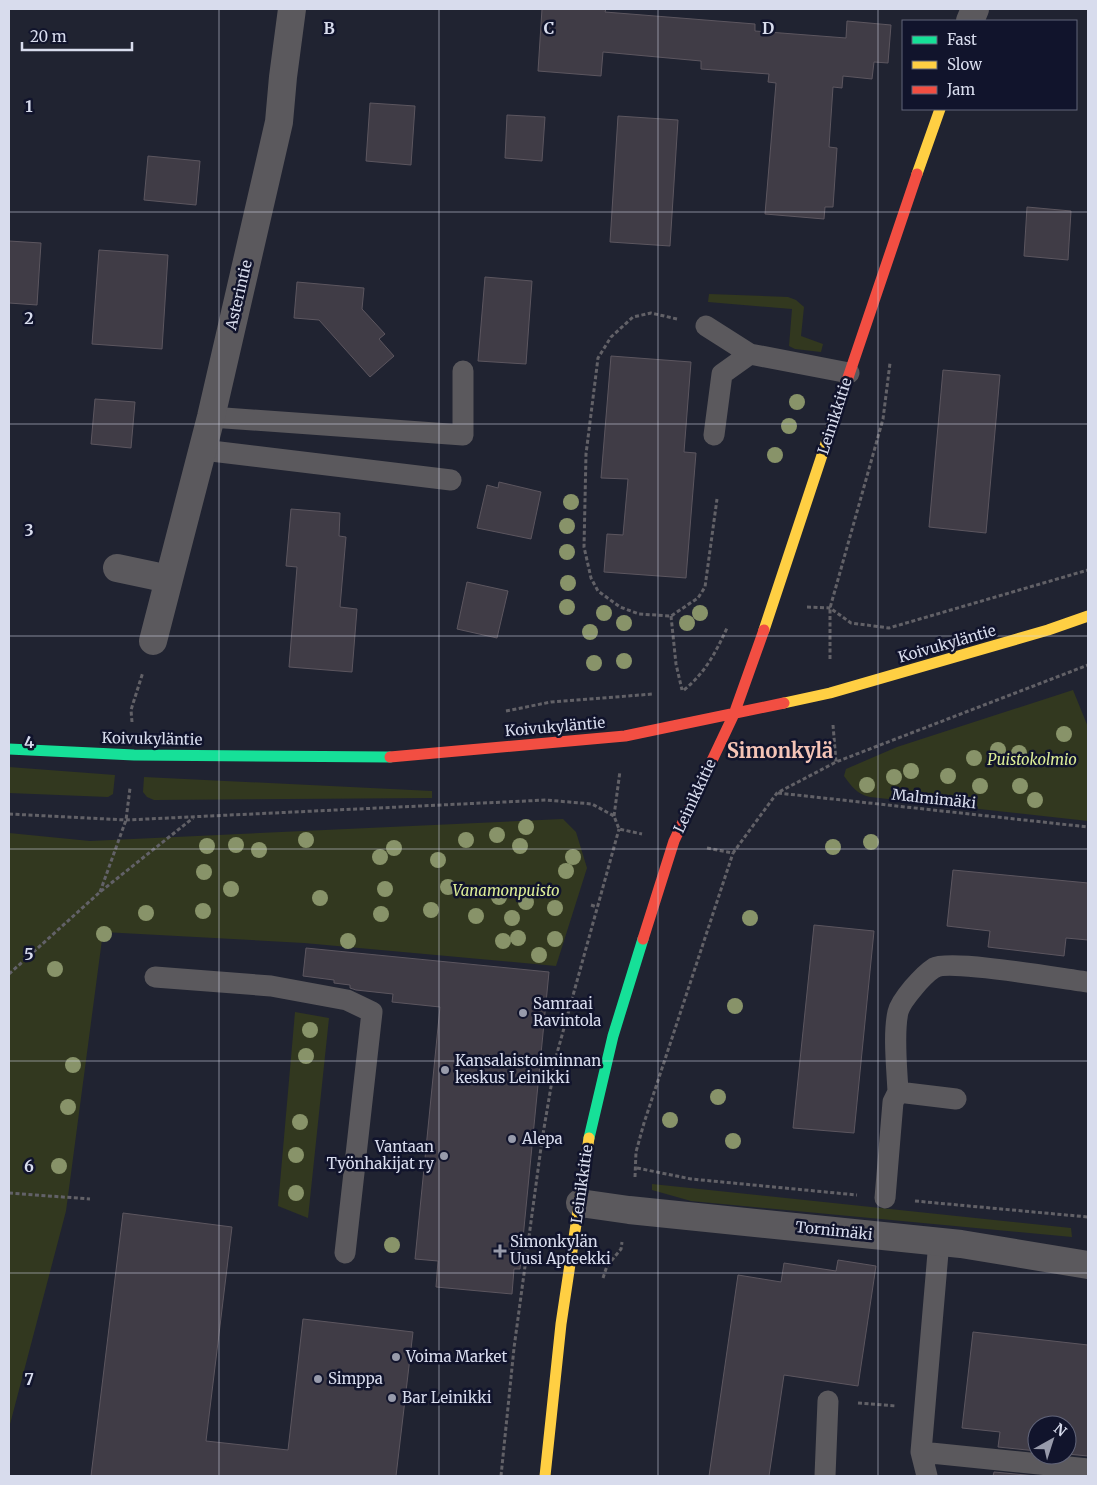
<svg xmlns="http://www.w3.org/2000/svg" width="1097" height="1485" font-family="Merriweather,serif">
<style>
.green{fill:#32381f}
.building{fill:#403c46;stroke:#5c565f}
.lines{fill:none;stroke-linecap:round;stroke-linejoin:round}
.path{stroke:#626167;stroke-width:3;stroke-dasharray:4 2.5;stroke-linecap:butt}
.lane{stroke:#5b595d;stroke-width:21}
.street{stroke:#5b595d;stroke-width:28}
.fast{stroke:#16e098;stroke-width:11}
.slow{stroke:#ffcf43;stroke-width:11}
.jam{stroke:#f24e42;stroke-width:11}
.tree{fill:#889369}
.grid{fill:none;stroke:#d8dced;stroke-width:1;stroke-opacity:0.55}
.poi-dot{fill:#989bab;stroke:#11142c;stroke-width:2}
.labels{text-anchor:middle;stroke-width:5;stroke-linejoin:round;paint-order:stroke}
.street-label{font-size:15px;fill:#d8dced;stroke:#11142c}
.park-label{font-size:15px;font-style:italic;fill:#ddee96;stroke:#11142c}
.poi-label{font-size:15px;fill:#d8dced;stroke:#11142c;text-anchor:start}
.district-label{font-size:20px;font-weight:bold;fill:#f5c4b6;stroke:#11142c}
.grid-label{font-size:16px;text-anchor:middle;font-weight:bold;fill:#d8dced;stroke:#11142c;stroke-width:5;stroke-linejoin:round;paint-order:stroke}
</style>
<rect width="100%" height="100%" fill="#202331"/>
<path class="green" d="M 709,294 L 788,297 L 796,300 L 804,307 L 801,336 L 823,344 L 821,352 L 795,349 L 789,346 L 792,309 L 708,302 Z
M 1073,690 L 1088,727 L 1088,821 L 870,797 C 857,794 852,787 844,776 L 846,769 L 897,747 Z
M 9,767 L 115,775 L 113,794 L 108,797 L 9,793 Z
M 144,777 L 432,791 L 432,798 L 154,800 L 147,797 L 143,792 Z
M 563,819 L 576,832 L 587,868 L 556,966 L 304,943 L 103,932 L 66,1211 L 9,1428 L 9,833 L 90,841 Z
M 295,1012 L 329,1018 L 308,1218 L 278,1206 Z
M 652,1184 L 1071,1228 L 1072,1237 L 691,1201 L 652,1190 Z"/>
<path class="building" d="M 542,9 L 606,9 L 605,12 L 755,24 L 755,31 L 846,38 L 847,21 L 891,25 L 888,63 L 874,62 L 872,79 L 843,76 L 842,88 L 833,87 L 829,147 L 837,148 L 833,207 L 825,207 L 824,219 L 765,214 L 776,83 L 768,82 L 769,74 L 701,69 L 701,61 L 603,52 L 601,76 L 538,71 Z
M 370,103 L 415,106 L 411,165 L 366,161 Z
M 507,115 L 545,117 L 542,161 L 505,158 Z
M 618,116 L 678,120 L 670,246 L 610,242 Z
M 148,156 L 200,161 L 196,205 L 144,200 Z
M 1027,207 L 1071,211 L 1068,260 L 1024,256 Z
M 9,241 L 41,243 L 37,305 L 9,303 Z
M 99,250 L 168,255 L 162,349 L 92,344 Z
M 485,277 L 532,281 L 526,364 L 478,361 Z
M 297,282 L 364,288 L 362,309 L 385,334 L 379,339 L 394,356 L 370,377 L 319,320 L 294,318 Z
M 611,356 L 691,362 L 684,452 L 696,453 L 686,578 L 604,572 L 607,534 L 623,535 L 628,479 L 601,478 Z
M 943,370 L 1000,375 L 986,533 L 929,527 Z
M 95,399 L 135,402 L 131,448 L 91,444 Z
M 499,482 L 541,492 L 531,539 L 477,528 L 487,485 L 498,488 Z
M 291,509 L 340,513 L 339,536 L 346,537 L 340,607 L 357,609 L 352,672 L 289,667 L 297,567 L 286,566 Z
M 467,582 L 508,591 L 497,638 L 457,629 Z
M 953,870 L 1088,883 L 1088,940 L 1066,938 L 1064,956 L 988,947 L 990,931 L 947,926 Z
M 814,925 L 874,931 L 854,1133 L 793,1128 Z
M 306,948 L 549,972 L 520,1269 L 514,1269 L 512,1294 L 436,1287 L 438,1261 L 415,1259 L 440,1007 L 392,1002 L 393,994 L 356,990 L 350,988 L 350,985 L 334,983 L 334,980 L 303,976 Z
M 123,1213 L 232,1227 L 206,1441 L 288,1450 L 303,1319 L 413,1332 L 396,1476 L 91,1476 Z
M 838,1260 L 876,1266 L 858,1386 L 784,1375 L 769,1476 L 709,1476 L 738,1275 L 781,1282 L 784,1263 L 836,1271 Z
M 973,1332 L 1088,1345 L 1088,1456 L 1067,1454 L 1067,1425 L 1037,1425 L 1037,1451 L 998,1447 L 1000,1432 L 962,1428 Z
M 994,1472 L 1036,1476 L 993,1476 Z"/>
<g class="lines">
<path class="path" d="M 677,319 L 651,313 L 633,317 L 611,337 L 598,358 L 586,454 L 584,547 L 591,578 L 598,591 L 620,607 L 639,614 L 671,616 L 698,598 L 705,587 L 717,499
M 807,607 L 830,608 L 851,623 L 889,628 L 1088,570
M 671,616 L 676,664 L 682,690
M 830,659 L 830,608 L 883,419 L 890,363
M 684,690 C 705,673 716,652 727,628
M 506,711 L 551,702 L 653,694
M 132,722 L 131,710 L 143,672
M 833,725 L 836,762
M 778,793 L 1088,827
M 9,814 L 126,820 L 546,800 L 592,804 L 614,816 L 619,829 L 642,834
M 614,816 L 620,771
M 707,848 L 733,853 L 777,793 L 836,762 L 1088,665
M 100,892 L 126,820 L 130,788
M 591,905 L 597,907
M 9,974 L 100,892 L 193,818
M 637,1168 L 691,1179 L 857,1195
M 635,1177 L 636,1152 L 644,1123 L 733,853
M 9,1193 L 90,1199
M 915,1201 L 1088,1217
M 603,1278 L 607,1266 L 621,1249 L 622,1242
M 858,1403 L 896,1406
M 501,1476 L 514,1348 L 542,1140 L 556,1057 L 619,829"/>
<path class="lane" d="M 706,326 L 750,354
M 211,417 L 463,435 L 463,371
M 714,435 L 722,374 L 750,354 L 849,373
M 203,450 L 451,480
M 155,977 L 271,986 L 347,1000 L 372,1012 L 345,1253
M 956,1099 L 898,1092 C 897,1069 893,1034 898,1012 C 901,1000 923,975 934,968 C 950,959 1063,979 1088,982
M 885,1198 L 893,1102 L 898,1092
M 921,1452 L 1088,1469
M 825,1476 L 828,1401
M 927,1476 L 921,1452 L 939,1241"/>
<path class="street" d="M 970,21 L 975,9
M 117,568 L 169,579 L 211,417 L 279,122 L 283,77 L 292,9
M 153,641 L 169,579
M 580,1203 L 629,1210 L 961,1244 L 1088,1265"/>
<path class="fast" d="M 9,749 L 134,755 L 390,757
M 589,1138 L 613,1036 L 643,939"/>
<path class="slow" d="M 917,174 L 940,109
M 764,630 L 836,413
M 784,703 L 830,693 L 1048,630 L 1088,616
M 545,1476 L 561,1324 L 589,1138"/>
<path class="jam" d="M 836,413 L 917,174
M 390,757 L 625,736 L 784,703
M 643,939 L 674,841 L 734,714 L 764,630"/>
</g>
<g class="tree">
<circle cx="797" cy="402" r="8"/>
<circle cx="789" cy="426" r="8"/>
<circle cx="775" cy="455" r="8"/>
<circle cx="571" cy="502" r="8"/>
<circle cx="567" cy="526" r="8"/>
<circle cx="567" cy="552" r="8"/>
<circle cx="568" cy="583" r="8"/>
<circle cx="567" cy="607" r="8"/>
<circle cx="604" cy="613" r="8"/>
<circle cx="700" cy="613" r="8"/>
<circle cx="624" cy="623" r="8"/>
<circle cx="687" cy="623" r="8"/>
<circle cx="590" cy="632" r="8"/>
<circle cx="624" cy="661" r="8"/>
<circle cx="594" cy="663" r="8"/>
<circle cx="1064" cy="734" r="8"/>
<circle cx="998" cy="750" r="8"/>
<circle cx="1019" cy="753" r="8"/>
<circle cx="974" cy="758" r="8"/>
<circle cx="911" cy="771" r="8"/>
<circle cx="948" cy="776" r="8"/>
<circle cx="894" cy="777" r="8"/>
<circle cx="867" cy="785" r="8"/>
<circle cx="980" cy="786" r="8"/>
<circle cx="1020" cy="786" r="8"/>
<circle cx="1035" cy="800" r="8"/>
<circle cx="526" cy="827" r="8"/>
<circle cx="497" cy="835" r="8"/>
<circle cx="306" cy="840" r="8"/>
<circle cx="466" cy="840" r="8"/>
<circle cx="871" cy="842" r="8"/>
<circle cx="236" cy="845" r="8"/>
<circle cx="207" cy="846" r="8"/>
<circle cx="520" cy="846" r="8"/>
<circle cx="833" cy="847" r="8"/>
<circle cx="394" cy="848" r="8"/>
<circle cx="259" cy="850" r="8"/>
<circle cx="380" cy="857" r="8"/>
<circle cx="573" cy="857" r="8"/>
<circle cx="438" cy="860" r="8"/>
<circle cx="566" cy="871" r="8"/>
<circle cx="204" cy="872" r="8"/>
<circle cx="448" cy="887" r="8"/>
<circle cx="231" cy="889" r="8"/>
<circle cx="385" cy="889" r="8"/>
<circle cx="499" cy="897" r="8"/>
<circle cx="320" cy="898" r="8"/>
<circle cx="526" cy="902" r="8"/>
<circle cx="555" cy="908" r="8"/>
<circle cx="431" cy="910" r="8"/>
<circle cx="203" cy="911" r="8"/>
<circle cx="146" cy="913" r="8"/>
<circle cx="381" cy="914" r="8"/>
<circle cx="476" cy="916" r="8"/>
<circle cx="512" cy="918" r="8"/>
<circle cx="750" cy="918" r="8"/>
<circle cx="104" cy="934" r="8"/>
<circle cx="518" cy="938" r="8"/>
<circle cx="555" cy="939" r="8"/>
<circle cx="348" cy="941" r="8"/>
<circle cx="503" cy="941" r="8"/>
<circle cx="539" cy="955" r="8"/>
<circle cx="55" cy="969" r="8"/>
<circle cx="735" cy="1006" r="8"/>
<circle cx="310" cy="1030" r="8"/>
<circle cx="306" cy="1056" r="8"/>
<circle cx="73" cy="1065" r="8"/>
<circle cx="718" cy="1097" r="8"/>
<circle cx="68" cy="1107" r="8"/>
<circle cx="670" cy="1120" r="8"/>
<circle cx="300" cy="1122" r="8"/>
<circle cx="733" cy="1141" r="8"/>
<circle cx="296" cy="1155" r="8"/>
<circle cx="59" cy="1166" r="8"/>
<circle cx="296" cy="1193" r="8"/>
<circle cx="392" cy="1245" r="8"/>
</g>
<path class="grid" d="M 219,9 L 219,1476M 439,9 L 439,1476M 658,9 L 658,1476M 878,9 L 878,1476M 9,212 L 1088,212M 9,424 L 1088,424M 9,636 L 1088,636M 9,849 L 1088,849M 9,1061 L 1088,1061M 9,1273 L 1088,1273"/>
<g class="poi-dot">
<circle cx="523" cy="1013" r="5"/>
<circle cx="445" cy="1070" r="5"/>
<circle cx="512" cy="1139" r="5"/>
<circle cx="444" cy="1156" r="5"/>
<path d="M497.5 1243.5h5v5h5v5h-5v5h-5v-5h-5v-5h5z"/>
<circle cx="396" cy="1357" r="5"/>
<circle cx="318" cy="1379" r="5"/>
<circle cx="392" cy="1398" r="5"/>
</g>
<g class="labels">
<g class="street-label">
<text transform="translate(239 295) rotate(-77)" y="5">Asterintie</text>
<text transform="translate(835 416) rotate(-72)" y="5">Leinikkitie</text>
<text transform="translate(947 644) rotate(-16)" y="5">Koivukyläntie</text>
<text transform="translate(555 727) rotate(-5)" y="5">Koivukyläntie</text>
<text transform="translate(152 739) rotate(1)" y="5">Koivukyläntie</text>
<text transform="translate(695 796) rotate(-65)" y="5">Leinikkitie</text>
<text transform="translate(934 799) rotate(6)" y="5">Malmimäki</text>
<text transform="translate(582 1184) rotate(-82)" y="5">Leinikkitie</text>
<text transform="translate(834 1231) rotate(6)" y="5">Tornimäki</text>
</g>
<g class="park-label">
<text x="1032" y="765">Puistokolmio</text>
<text x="506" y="896">Vanamonpuisto</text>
</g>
<g class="poi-label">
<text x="533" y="1009">Samraai<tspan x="533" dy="17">Ravintola</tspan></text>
<text x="455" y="1066">Kansalaistoiminnan<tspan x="455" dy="17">keskus Leinikki</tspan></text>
<text x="522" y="1144">Alepa</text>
<text x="434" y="1152" text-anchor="end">Vantaan<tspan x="434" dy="17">Työnhakijat ry</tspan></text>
<text x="510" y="1247">Simonkylän<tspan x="510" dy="17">Uusi Apteekki</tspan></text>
<text x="406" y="1362">Voima Market</text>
<text x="328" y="1384">Simppa</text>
<text x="402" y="1403">Bar Leinikki</text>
</g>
<g class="district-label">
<text x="780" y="758">Simonkylä</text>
</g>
</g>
<g class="grid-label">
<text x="329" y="34">B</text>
<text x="549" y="34">C</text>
<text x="768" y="34">D</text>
<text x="29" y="112">1</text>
<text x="29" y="324">2</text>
<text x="29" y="536">3</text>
<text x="29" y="748">4</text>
<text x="29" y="960">5</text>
<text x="29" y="1172">6</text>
<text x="29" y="1385">7</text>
</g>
<rect width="1097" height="1485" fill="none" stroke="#d8dced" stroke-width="20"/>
<rect x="902" y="20" width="175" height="90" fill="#11142c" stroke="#616479"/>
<rect x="912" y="36" width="25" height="8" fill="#16e098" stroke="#616479"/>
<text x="947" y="45" font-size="15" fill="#d8dced">Fast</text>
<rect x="912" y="61" width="25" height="8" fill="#ffcf43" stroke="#616479"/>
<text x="947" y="70" font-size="15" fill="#d8dced">Slow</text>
<rect x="912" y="86" width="25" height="8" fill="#f24e42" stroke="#616479"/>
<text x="947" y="95" font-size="15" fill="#d8dced">Jam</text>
<g transform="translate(1052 1440) rotate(39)"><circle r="24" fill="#11142c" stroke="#616479"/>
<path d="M0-4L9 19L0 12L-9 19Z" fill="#989bab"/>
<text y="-8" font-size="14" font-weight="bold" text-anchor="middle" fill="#d8dced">N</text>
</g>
<path d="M22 42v8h110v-8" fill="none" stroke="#d8dced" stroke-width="2.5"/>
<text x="30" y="42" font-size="15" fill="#d8dced" stroke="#11142c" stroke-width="4" paint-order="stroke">20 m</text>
</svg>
